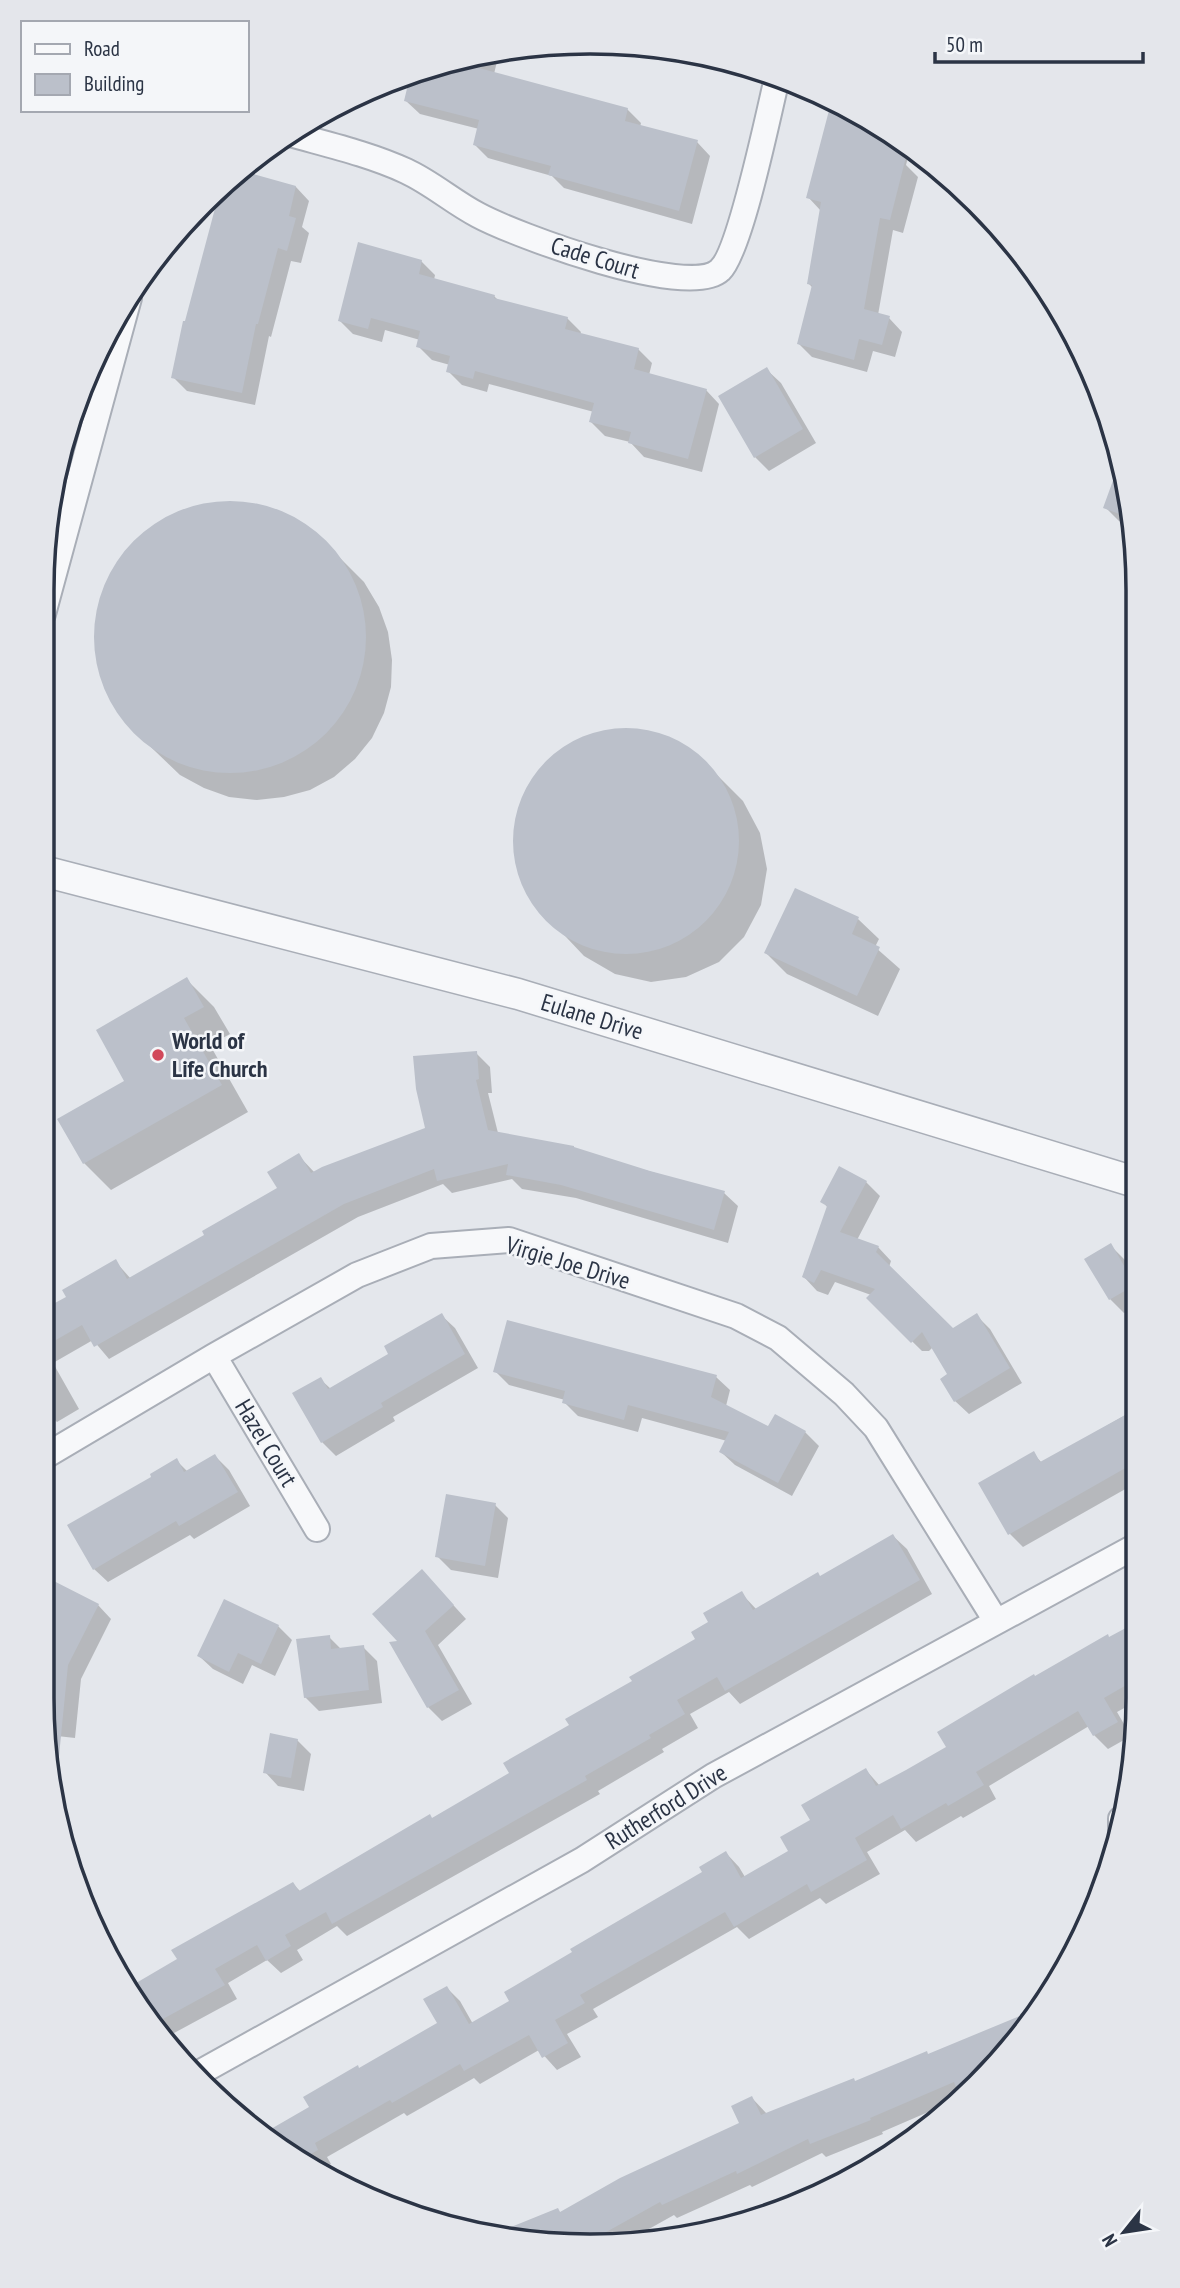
<svg xmlns="http://www.w3.org/2000/svg" width="1180" height="2288" font-family="'PT Sans Narrow',sans-serif">
<style>
.shadow{fill:#0003}
.building{fill:#bbc0ca}
.lines{fill:none;stroke-linecap:round;stroke-linejoin:round}
.minor-casing{stroke:#a9aeb7;stroke-width:28}
.tertiary-casing{stroke:#a9aeb7;stroke-width:33}
.minor{stroke:#f7f8fa;stroke-width:24}
.tertiary{stroke:#f7f8fa;stroke-width:30}
.poi-dot{fill:#d1495b;stroke:#f4f6f9;stroke-width:2.5}
.labels{text-anchor:middle;stroke-width:5;stroke-linejoin:round;paint-order:stroke}
.street-label{font-size:24px;fill:#2b3445;stroke:#f4f6f9}
.poi-label{font-size:24px;font-weight:bold;fill:#2b3445;stroke:#f4f6f9;text-anchor:start}
.rim{fill:none;stroke:#2b3445;stroke-width:3.5}
</style>
<rect width="100%" height="100%" fill="#e4e7ec"/>
<path class="shadow" d="M 497,52 L 499,53 L 494,74 L 627,109 L 641,123 L 640,127 L 697,142 L 710,156 L 692,224 L 564,188 L 552,176 L 488,158 L 475,145 L 479,129 L 420,114 L 406,101 L 413,71 Z
M 833,99 L 910,150 L 906,165 L 918,177 L 903,233 L 893,230 L 878,315 L 889,318 L 902,332 L 895,357 L 873,351 L 867,372 L 812,357 L 799,344 L 813,288 L 808,283 L 821,211 L 808,197 Z
M 238,172 L 296,187 L 309,201 L 302,227 L 309,233 L 301,263 L 291,261 L 271,337 L 269,336 L 255,405 L 187,391 L 173,377 L 224,183 Z
M 421,261 L 435,275 L 434,280 L 494,296 L 499,301 L 567,318 L 581,332 L 580,335 L 638,349 L 652,363 L 649,375 L 706,390 L 719,404 L 702,472 L 644,457 L 630,442 L 605,436 L 591,422 L 594,412 L 489,384 L 487,392 L 462,385 L 448,371 L 450,365 L 432,360 L 418,346 L 420,340 L 385,330 L 382,342 L 353,334 L 340,321 Z
M 767,370 L 781,383 L 816,443 L 769,471 L 755,457 Z
M 1119,467 L 1133,518 L 1133,526 L 1119,521 L 1105,507 Z
M 235,502 L 264,506 L 291,517 L 315,533 L 364,582 L 379,607 L 388,632 L 392,660 L 391,687 L 384,713 L 372,738 L 355,759 L 334,777 L 310,790 L 284,797 L 257,800 L 229,797 L 204,788 L 180,775 L 131,728 L 115,706 L 102,680 L 96,652 L 96,623 L 102,594 L 114,568 L 131,545 L 153,526 L 179,512 L 206,504 Z
M 636,730 L 666,736 L 693,751 L 743,801 L 760,833 L 767,869 L 761,905 L 744,937 L 719,962 L 686,977 L 651,982 L 615,974 L 584,956 L 532,901 L 519,873 L 514,842 L 519,811 L 531,783 L 550,759 L 576,741 L 605,731 Z
M 858,919 L 879,939 L 875,947 L 900,969 L 878,1016 L 787,974 L 766,953 Z
M 187,980 L 214,1007 L 230,1034 L 210,1045 L 248,1112 L 111,1190 L 84,1163 L 59,1120 L 127,1081 Z
M 476,1053 L 490,1067 L 492,1093 L 488,1093 L 498,1133 L 576,1150 L 724,1193 L 738,1206 L 728,1243 L 576,1198 L 522,1189 L 512,1179 L 452,1193 L 443,1184 L 358,1217 L 109,1359 L 93,1340 L 53,1363 L 79,1409 L 57,1422 L 42,1408 L 42,1312 L 68,1298 L 115,1261 L 131,1279 L 206,1235 L 279,1188 L 299,1156 L 315,1173 L 427,1129 Z
M 840,1169 L 866,1182 L 880,1196 L 857,1240 L 878,1247 L 891,1261 L 889,1267 L 952,1330 L 977,1316 L 990,1329 L 1022,1383 L 969,1414 L 955,1401 L 949,1375 L 933,1347 L 929,1351 L 922,1351 L 868,1298 L 871,1295 L 835,1282 L 828,1295 L 817,1291 L 804,1277 L 828,1208 L 823,1202 Z
M 1111,1246 L 1124,1259 L 1136,1279 L 1136,1306 L 1124,1313 L 1110,1299 Z
M 441,1315 L 455,1328 L 478,1368 L 393,1417 L 395,1421 L 336,1456 L 322,1442 L 320,1379 L 331,1389 L 391,1355 Z
M 495,1371 L 716,1377 L 730,1390 L 726,1406 L 769,1429 L 805,1432 L 819,1446 L 792,1496 L 735,1465 L 721,1452 L 727,1441 L 642,1418 L 638,1432 L 578,1416 L 564,1402 L 565,1400 L 509,1385 Z
M 1136,1409 L 1136,1483 L 1023,1547 L 1010,1534 L 1033,1453 L 1042,1463 Z
M 215,1456 L 229,1470 L 250,1506 L 194,1539 L 190,1535 L 108,1582 L 94,1569 L 154,1477 L 177,1461 L 188,1472 Z
M 495,1505 L 508,1518 L 498,1578 L 451,1570 L 437,1556 Z
M 893,1536 L 907,1549 L 932,1594 L 740,1704 L 729,1692 L 690,1714 L 698,1728 L 662,1749 L 664,1752 L 598,1791 L 600,1794 L 347,1936 L 337,1926 L 297,1950 L 303,1960 L 281,1973 L 267,1960 L 228,1983 L 237,1999 L 163,2039 L 155,2032 L 132,1987 L 179,1960 L 293,1884 L 301,1892 L 512,1774 L 571,1726 L 698,1640 L 710,1623 L 741,1593 L 757,1610 L 821,1578 Z
M 435,1585 L 466,1619 L 438,1645 L 472,1704 L 442,1721 L 428,1707 L 401,1643 Z
M 98,1605 L 111,1619 L 81,1679 L 75,1738 L 48,1735 L 42,1698 Z
M 1137,1623 L 1137,1701 L 1117,1712 L 1131,1736 L 1108,1749 L 1094,1735 L 1089,1726 L 989,1786 L 996,1799 L 963,1818 L 961,1816 L 916,1842 L 905,1830 L 867,1852 L 880,1874 L 826,1904 L 820,1898 L 749,1939 L 737,1927 L 593,2009 L 598,2017 L 567,2034 L 581,2057 L 557,2070 L 539,2050 L 480,2084 L 474,2078 L 407,2116 L 404,2113 L 327,2157 L 331,2164 L 321,2170 L 286,2154 L 255,2125 L 266,2134 L 311,2107 L 360,2070 L 439,2024 L 447,1988 L 460,2001 L 473,2024 L 512,2002 L 705,1873 L 726,1853 L 739,1867 L 745,1877 L 790,1851 L 812,1821 L 866,1770 L 880,1786 L 948,1748 Z
M 278,1626 L 292,1640 L 275,1676 L 252,1665 L 243,1684 L 213,1669 L 199,1656 Z
M 329,1637 L 342,1650 L 363,1647 L 377,1661 L 382,1703 L 319,1711 L 305,1697 Z
M 297,1740 L 311,1754 L 304,1791 L 278,1786 L 265,1772 Z
M 1039,2008 L 1025,2032 L 963,2097 L 882,2132 L 883,2134 L 826,2157 L 822,2153 L 752,2187 L 750,2185 L 677,2218 L 674,2215 L 622,2244 L 502,2233 L 557,2210 L 561,2213 L 742,2124 L 752,2098 L 767,2114 L 929,2055 L 1021,2018 L 1020,2014 Z"/>
<path class="building" d="M 482,55 L 479,68 L 628,108 L 625,121 L 698,140 L 679,211 L 548,175 L 551,166 L 473,145 L 479,120 L 404,101 L 411,72 Z
M 832,99 L 908,149 L 890,220 L 880,218 L 864,309 L 890,316 L 882,345 L 859,339 L 854,360 L 797,344 L 812,285 L 807,284 L 821,202 L 806,198 Z
M 239,170 L 296,186 L 289,216 L 296,218 L 287,251 L 278,248 L 258,324 L 256,324 L 242,393 L 171,378 L 183,321 L 185,321 L 221,186 Z
M 358,242 L 422,260 L 419,274 L 495,295 L 494,298 L 568,317 L 565,329 L 639,348 L 634,369 L 707,389 L 688,459 L 628,443 L 631,432 L 589,422 L 594,403 L 475,371 L 473,379 L 446,372 L 450,356 L 416,347 L 420,331 L 371,318 L 368,329 L 338,321 Z
M 767,367 L 803,429 L 754,458 L 718,396 Z
M 1119,464 L 1133,518 L 1133,519 L 1103,508 Z
M94 637a136 136 0 1 1 272 0a136 136 0 1 1-272 0Z
M513 841a113 113 0 1 1 226 0a113 113 0 1 1-226 0Z
M 795,888 L 859,917 L 852,934 L 880,947 L 857,996 L 764,953 Z
M 187,977 L 204,1007 L 184,1018 L 222,1085 L 83,1164 L 57,1119 L 124,1081 L 96,1030 Z
M 477,1051 L 479,1079 L 476,1080 L 488,1130 L 574,1146 L 574,1147 L 650,1171 L 725,1191 L 714,1230 L 561,1185 L 506,1175 L 508,1164 L 437,1181 L 434,1169 L 344,1204 L 94,1347 L 82,1325 L 42,1348 L 42,1310 L 66,1297 L 62,1290 L 116,1259 L 127,1279 L 204,1235 L 202,1231 L 277,1188 L 267,1172 L 299,1153 L 311,1173 L 322,1167 L 425,1128 L 416,1089 L 413,1056 Z
M 839,1166 L 867,1181 L 840,1232 L 879,1246 L 876,1252 L 953,1328 L 977,1313 L 1010,1368 L 954,1402 L 940,1379 L 947,1374 L 922,1332 L 911,1343 L 866,1298 L 875,1289 L 821,1270 L 814,1283 L 802,1277 L 827,1206 L 820,1202 Z
M 1111,1243 L 1135,1285 L 1109,1300 L 1084,1259 Z
M 442,1313 L 465,1354 L 381,1403 L 383,1407 L 321,1443 L 292,1393 L 321,1377 L 328,1389 L 388,1354 L 384,1346 Z
M 507,1320 L 717,1375 L 711,1397 L 768,1426 L 775,1414 L 806,1431 L 778,1483 L 719,1452 L 729,1432 L 628,1405 L 624,1420 L 562,1403 L 565,1391 L 493,1372 Z
M 1136,1409 L 1136,1462 L 1008,1535 L 978,1483 L 1034,1451 L 1040,1462 Z
M 215,1454 L 238,1492 L 179,1526 L 176,1521 L 93,1570 L 67,1525 L 151,1477 L 150,1474 L 177,1458 L 184,1472 Z
M 446,1494 L 496,1503 L 485,1566 L 435,1557 Z
M 893,1534 L 920,1580 L 725,1691 L 717,1677 L 677,1700 L 685,1714 L 649,1735 L 651,1738 L 585,1776 L 587,1780 L 332,1924 L 326,1912 L 285,1935 L 291,1946 L 266,1961 L 257,1945 L 215,1969 L 225,1985 L 152,2025 L 131,1986 L 177,1959 L 171,1950 L 293,1882 L 299,1891 L 430,1814 L 432,1818 L 509,1773 L 503,1763 L 569,1725 L 565,1719 L 632,1681 L 629,1677 L 695,1639 L 691,1632 L 708,1622 L 703,1613 L 742,1591 L 753,1610 L 818,1572 L 820,1576 Z
M 422,1569 L 454,1605 L 425,1631 L 459,1690 L 427,1708 L 389,1642 L 397,1641 L 372,1614 Z
M 42,1575 L 99,1604 L 68,1665 L 59,1756 L 52,1756 L 42,1698 Z
M 224,1599 L 279,1625 L 261,1664 L 238,1653 L 229,1672 L 197,1656 Z
M 1137,1622 L 1135,1680 L 1104,1698 L 1118,1722 L 1093,1736 L 1078,1711 L 976,1772 L 984,1785 L 948,1806 L 946,1803 L 901,1829 L 893,1815 L 855,1838 L 867,1860 L 811,1892 L 807,1884 L 734,1927 L 725,1912 L 580,1995 L 585,2003 L 555,2020 L 568,2043 L 542,2058 L 529,2035 L 464,2071 L 460,2064 L 392,2103 L 390,2100 L 315,2143 L 318,2150 L 300,2160 L 286,2154 L 264,2133 L 309,2107 L 303,2097 L 358,2065 L 359,2068 L 437,2023 L 423,1999 L 447,1986 L 469,2024 L 509,2001 L 504,1992 L 572,1952 L 570,1949 L 702,1872 L 699,1867 L 726,1851 L 741,1878 L 788,1851 L 780,1837 L 810,1820 L 801,1805 L 866,1768 L 876,1786 L 906,1770 L 946,1747 L 937,1732 L 1034,1674 L 1035,1676 L 1108,1634 L 1109,1637 Z
M 330,1635 L 331,1649 L 364,1645 L 369,1690 L 304,1698 L 296,1639 Z
M 270,1733 L 298,1739 L 291,1778 L 263,1773 Z
M 1039,2008 L 1025,2032 L 984,2076 L 956,2087 L 954,2082 L 870,2118 L 871,2120 L 810,2144 L 808,2139 L 737,2174 L 736,2171 L 662,2205 L 660,2202 L 592,2240 L 499,2232 L 558,2208 L 560,2212 L 620,2178 L 739,2123 L 731,2106 L 752,2096 L 761,2115 L 854,2078 L 855,2081 L 927,2051 L 928,2054 Z"/>
<g class="lines">
<g class="minor-casing">
<path id="minor" d="M 290,134 C 329,145 369,154 406,171 C 432,183 453,202 478,215 C 515,235 689,300 720,270 C 740,252 769,112 777,78
M 43,614 L 129,298
M 214,1356 L 317,1529
M 42,1458 L 214,1356 L 357,1275 L 431,1246 L 509,1240 L 736,1316 L 778,1338 L 844,1394 L 876,1428 L 996,1621
M 1121,1819 L 1121,1830
M 199,2073 L 582,1860 L 713,1776 L 1136,1546"/>
</g>
<g class="tertiary-casing">
<path id="tertiary" d="M 43,871 L 518,994 L 1135,1182"/>
</g>
<use href="#minor" class="minor"/>
<use href="#tertiary" class="tertiary"/>
</g>
<circle class="poi-dot" cx="158" cy="1055" r="7"/>
<g class="labels">
<g class="street-label">
<text transform="translate(595 258) rotate(17)" y="8">Cade Court</text>
<text transform="translate(592 1017) rotate(17)" y="8">Eulane Drive</text>
<text transform="translate(568 1263) rotate(17)" y="8">Virgie Joe Drive</text>
<text transform="translate(266 1443) rotate(59)" y="8">Hazel Court</text>
<text transform="translate(666 1807) rotate(-32)" y="8">Rutherford Drive</text>
</g>
<g class="poi-label">
<text x="172" y="1049">World of<tspan x="172" dy="28">Life Church</tspan></text>
</g>
</g>
<path d="M0 0H1180V2288H0ZM590 54H590A536 536 0 0 1 1126 590V1698A536 536 0 0 1 590 2234H590A536 536 0 0 1 54 1698V590A536 536 0 0 1 590 54Z" fill="#e4e6eb" fill-rule="evenodd"/>
<path class="rim" d="M590 54H590A536 536 0 0 1 1126 590V1698A536 536 0 0 1 590 2234H590A536 536 0 0 1 54 1698V590A536 536 0 0 1 590 54Z"/>
<rect x="21" y="21" width="228" height="91" fill="#f4f6f9" stroke="#a4a8b1" stroke-width="2"/>
<rect x="35" y="44" width="35" height="10" fill="#f7f8fa" stroke="#a4a8b1" stroke-width="2"/>
<text x="84" y="56" font-size="21" fill="#2b3445">Road</text>
<rect x="35" y="74" width="35" height="21" fill="#bbc0ca" stroke="#a4a8b1" stroke-width="2"/>
<text x="84" y="91" font-size="21" fill="#2b3445">Building</text>
<g transform="translate(1124 2232) rotate(240)" stroke="#f4f6f9" stroke-width="5" paint-order="stroke">
<path d="M0-5L12 26L0 18L-12 26Z" fill="#2b3445"/>
<text y="-10" font-size="19" font-weight="bold" text-anchor="middle" fill="#2b3445">N</text>
</g>
<path d="M935 52v10h208v-10" fill="none" stroke="#2b3445" stroke-width="3.5"/>
<text x="946" y="52" font-size="21" fill="#2b3445" stroke="#f4f6f9" stroke-width="5" paint-order="stroke">50 m</text>
</svg>
